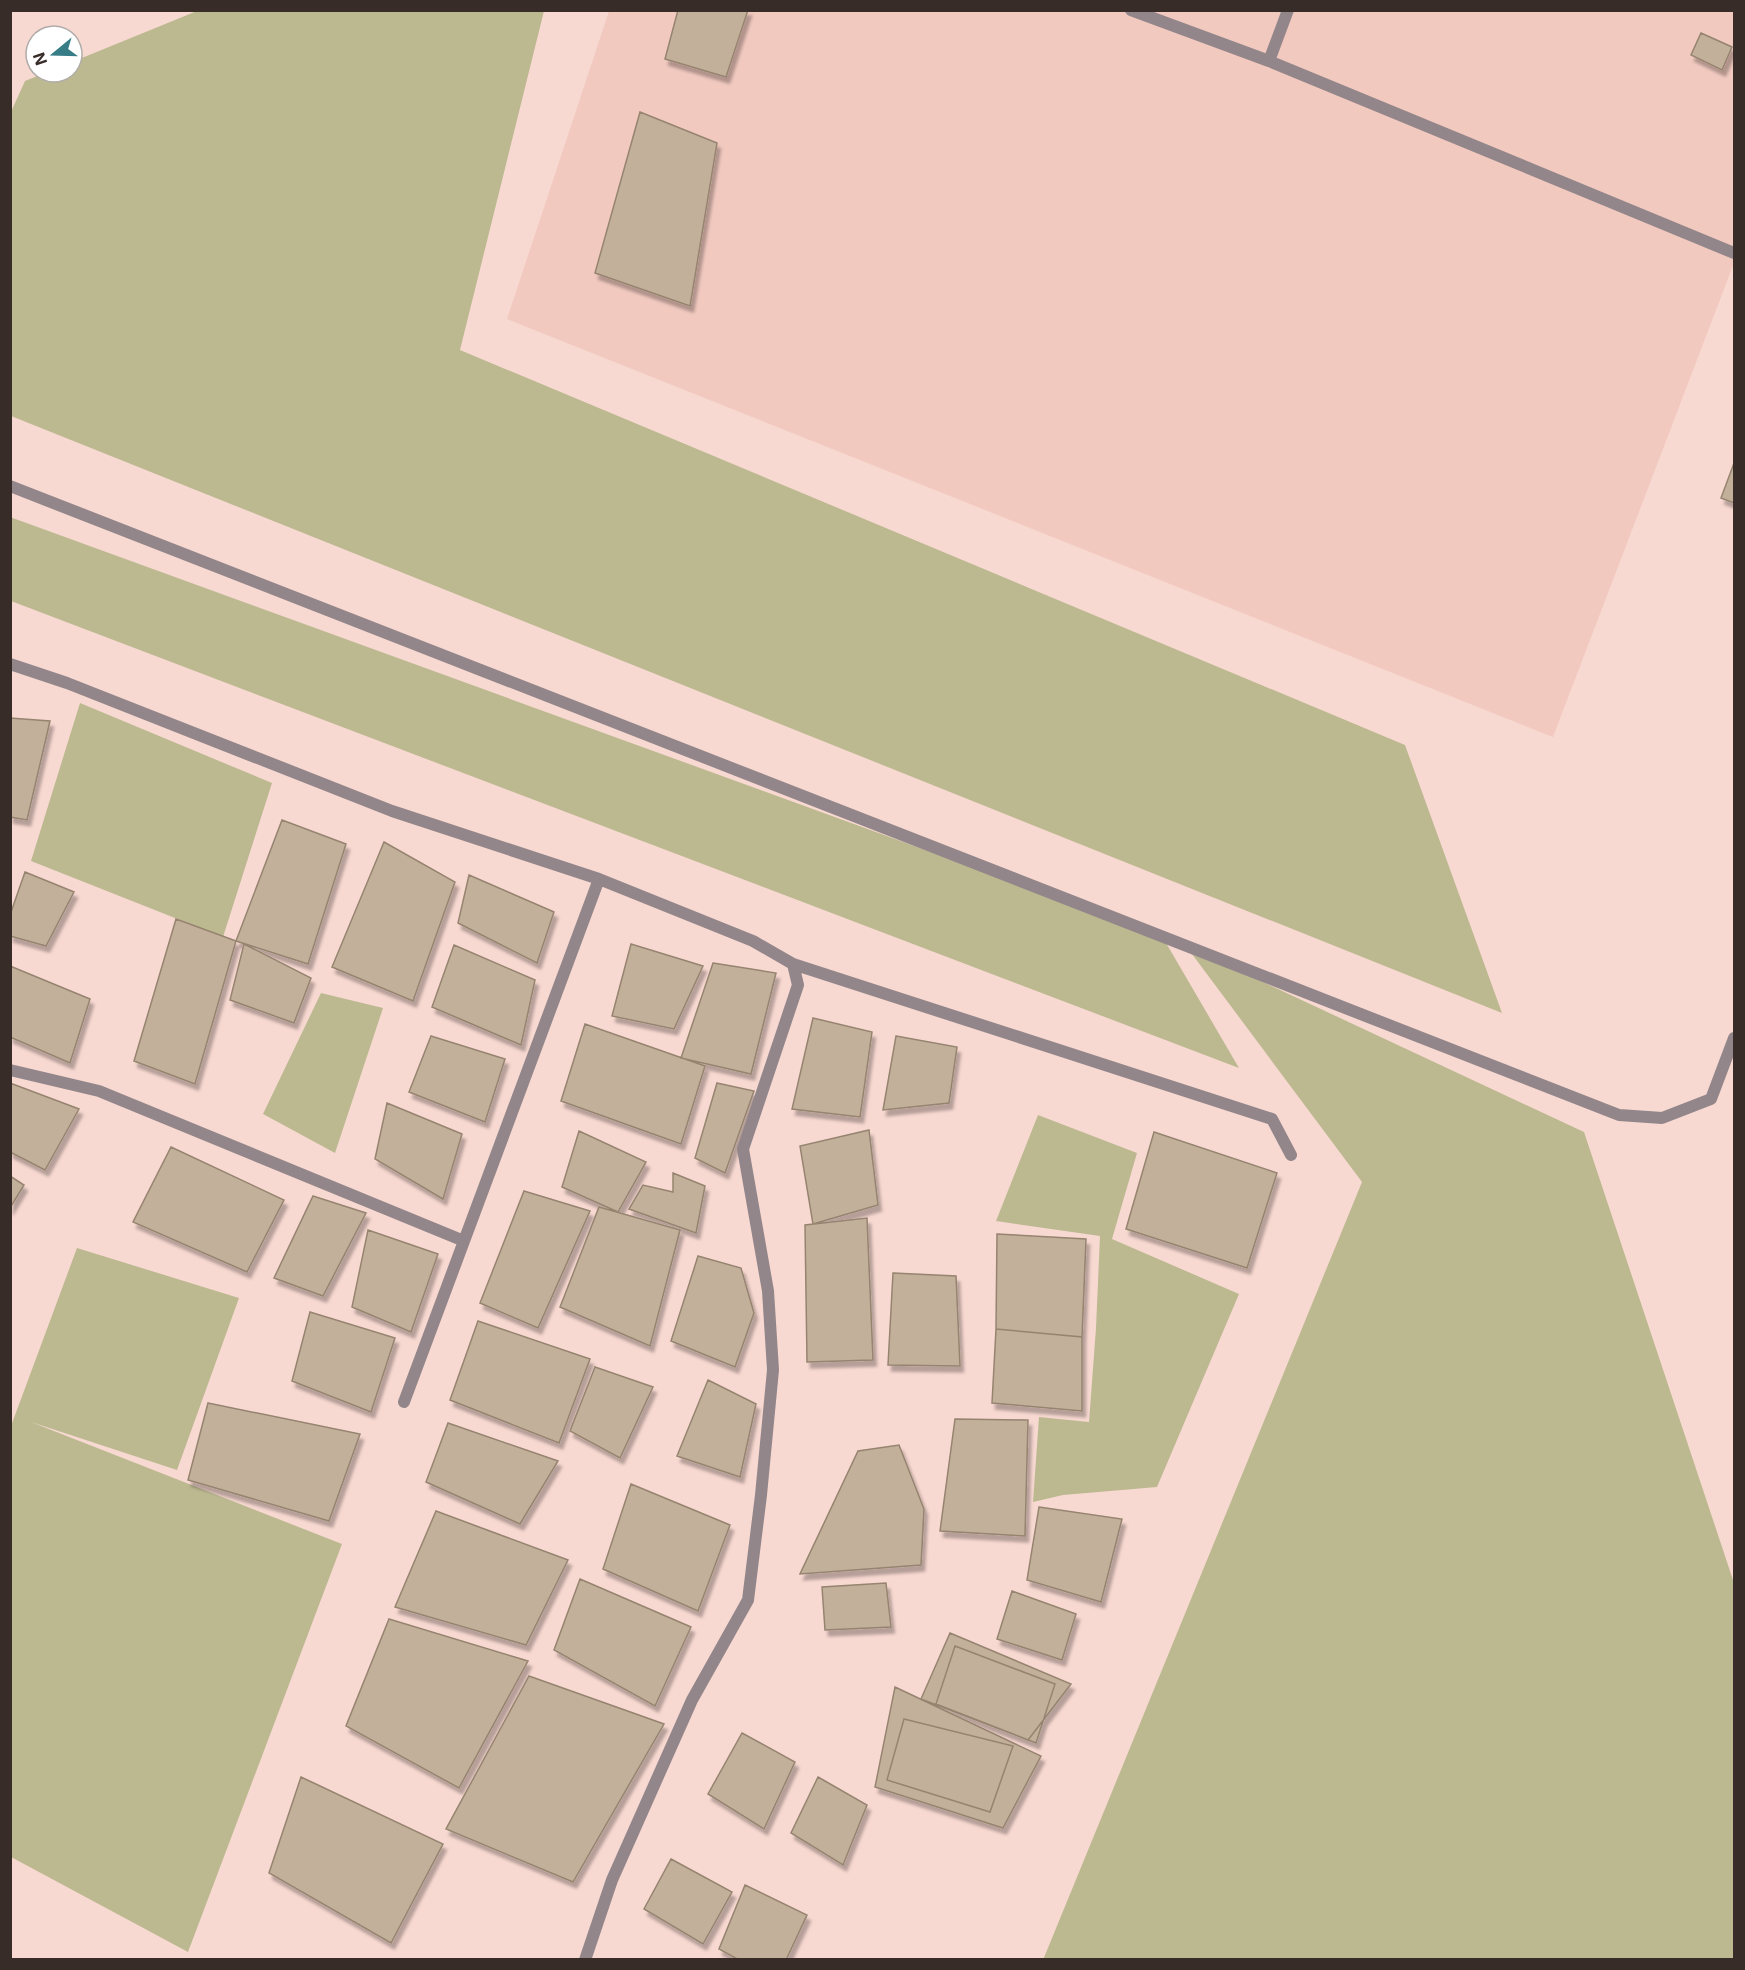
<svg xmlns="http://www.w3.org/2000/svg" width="1745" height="1970" font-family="Inter,sans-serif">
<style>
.built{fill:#f1c9bf}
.green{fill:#bcb991}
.building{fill:#c3b09b;stroke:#968470;stroke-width:1.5;filter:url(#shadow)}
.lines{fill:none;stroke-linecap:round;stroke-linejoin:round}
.service{stroke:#93868a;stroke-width:12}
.minor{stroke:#93868a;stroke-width:12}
</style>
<defs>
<filter id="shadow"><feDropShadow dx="3.5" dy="6" stdDeviation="1.5" flood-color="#0004"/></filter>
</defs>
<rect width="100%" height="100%" fill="#f8d9d1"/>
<path class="built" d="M 609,11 L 1734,11 L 1734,263 L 1553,737 L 507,319 Z"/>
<path class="green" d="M 197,11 L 544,11 L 460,350 L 1405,745 L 1502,1013 L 11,416 L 10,114 L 25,81 L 47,72 L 72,72 L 72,62 Z
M 10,517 L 1162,936 L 1239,1068 L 11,601 Z
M 80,703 L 272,783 L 223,937 L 31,861 Z
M 1186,946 L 1584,1132 L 1734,1583 L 1734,1959 L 1043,1960 L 1362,1182 Z
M 321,993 L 383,1008 L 335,1153 L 263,1114 Z
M 1038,1115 L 1137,1153 L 1112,1239 L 1239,1294 L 1157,1487 L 1063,1495 L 1033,1502 L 1039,1417 L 1089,1422 L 1096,1328 L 1100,1236 L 996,1221 Z
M 77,1248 L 239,1298 L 177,1470 L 31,1422 L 342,1544 L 188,1952 L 11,1857 L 11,1426 Z"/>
<path class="building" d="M 678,10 L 748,10 L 726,77 L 665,59 Z
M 1701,33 L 1732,47 L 1722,70 L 1691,55 Z
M 640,112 L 717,143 L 690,306 L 595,273 Z
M 1734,463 L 1734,503 L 1721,498 Z
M 10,718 L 50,721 L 27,820 L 10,817 Z
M 282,820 L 346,844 L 308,964 L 236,941 Z
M 384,842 L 455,882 L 413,1001 L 332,967 Z
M 25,872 L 74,892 L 46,946 L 10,936 L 10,915 Z
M 469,875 L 554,912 L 537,963 L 458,923 Z
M 176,919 L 236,941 L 195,1084 L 134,1061 Z
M 244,944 L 311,978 L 294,1023 L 230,1000 Z
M 631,944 L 703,966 L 674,1029 L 612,1016 Z
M 454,945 L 535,980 L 521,1045 L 432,1007 Z
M 713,963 L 776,973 L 751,1074 L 681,1058 Z
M 10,966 L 90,999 L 70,1063 L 10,1037 Z
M 813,1018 L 872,1032 L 860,1117 L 792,1109 Z
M 585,1024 L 705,1066 L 681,1144 L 561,1101 Z
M 431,1036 L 505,1059 L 485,1122 L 409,1092 Z
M 896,1036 L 957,1047 L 949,1103 L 883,1110 Z
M 10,1083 L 79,1109 L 45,1170 L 10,1152 Z
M 717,1083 L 754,1091 L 725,1173 L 695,1158 Z
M 387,1103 L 462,1134 L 443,1199 L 375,1159 Z
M 869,1130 L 878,1205 L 813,1224 L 800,1146 Z
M 579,1131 L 646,1162 L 618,1212 L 562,1187 Z
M 1154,1132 L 1277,1173 L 1247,1268 L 1126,1229 Z
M 171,1147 L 284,1200 L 247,1272 L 133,1222 Z
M 673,1173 L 705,1186 L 696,1233 L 629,1209 L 643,1185 L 673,1192 Z
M 10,1176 L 24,1185 L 10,1208 Z
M 524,1191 L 590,1211 L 538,1328 L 480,1303 Z
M 313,1196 L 366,1213 L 323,1296 L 274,1278 Z
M 599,1207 L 680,1230 L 650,1346 L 560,1307 Z
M 867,1218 L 873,1360 L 807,1362 L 805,1225 Z
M 368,1230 L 438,1254 L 411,1332 L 352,1307 Z
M 997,1234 L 1086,1239 L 1082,1337 L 996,1329 Z
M 698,1256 L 741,1268 L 754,1313 L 735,1367 L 671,1341 Z
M 893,1273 L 956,1276 L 960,1366 L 888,1365 Z
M 310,1312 L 395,1338 L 371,1412 L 292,1381 Z
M 478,1321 L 590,1359 L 559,1443 L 450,1400 Z
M 996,1329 L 1082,1337 L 1082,1411 L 992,1403 Z
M 595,1367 L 653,1387 L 620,1458 L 570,1431 Z
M 708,1380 L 756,1404 L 740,1477 L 677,1456 Z
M 208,1403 L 360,1434 L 329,1521 L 188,1480 Z
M 955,1419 L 1028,1420 L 1025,1536 L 940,1531 Z
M 448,1423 L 558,1461 L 520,1524 L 426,1482 Z
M 899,1445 L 924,1509 L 921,1565 L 800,1574 L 858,1451 Z
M 631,1484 L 730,1525 L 698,1611 L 603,1569 Z
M 1039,1507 L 1122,1519 L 1101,1602 L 1027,1580 Z
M 436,1511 L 568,1560 L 526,1645 L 395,1607 Z
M 580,1579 L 691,1627 L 655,1706 L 554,1650 Z
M 886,1583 L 891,1627 L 825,1630 L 822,1587 Z
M 1012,1591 L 1076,1614 L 1062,1660 L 997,1639 Z
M 389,1619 L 528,1661 L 459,1788 L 346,1726 Z
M 950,1633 L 1071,1684 L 1028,1740 L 921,1699 Z
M 955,1646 L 1055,1684 L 1036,1743 L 936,1704 Z
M 529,1676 L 664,1724 L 573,1882 L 446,1829 Z
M 895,1687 L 1041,1756 L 1003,1828 L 875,1787 Z
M 904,1719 L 1013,1746 L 990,1812 L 887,1780 Z
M 742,1733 L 795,1762 L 764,1829 L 708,1794 Z
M 301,1777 L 443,1844 L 391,1943 L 269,1873 Z
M 818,1777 L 867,1805 L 843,1865 L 791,1833 Z
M 671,1859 L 732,1892 L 703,1944 L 644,1909 Z
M 745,1885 L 807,1915 L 786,1960 L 739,1960 L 719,1949 Z"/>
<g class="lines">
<path class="service" d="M 1131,10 L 1269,61 L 1734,253
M 1269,61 L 1288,10
M 10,486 L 1619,1115 L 1662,1118 L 1711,1099 L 1734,1038"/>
<path class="minor" d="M 10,664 L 67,683 L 392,811 L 599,879 L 753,941 L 793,964 L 1272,1119 L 1291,1155
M 10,1070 L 99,1091 L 464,1241
M 404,1402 L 599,879
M 585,1960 L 612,1880 L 692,1700 L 748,1600 L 761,1495 L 773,1370 L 768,1291 L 743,1149 L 798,985 L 793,964"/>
</g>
<rect width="1745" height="1970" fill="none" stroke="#382c29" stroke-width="24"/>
<g transform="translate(54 54) rotate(251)"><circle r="28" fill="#ffffff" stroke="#afaba9" stroke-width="1.5"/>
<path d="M0-4.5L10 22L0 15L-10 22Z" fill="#367d87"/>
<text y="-9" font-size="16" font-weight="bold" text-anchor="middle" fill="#382c29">N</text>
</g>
</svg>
